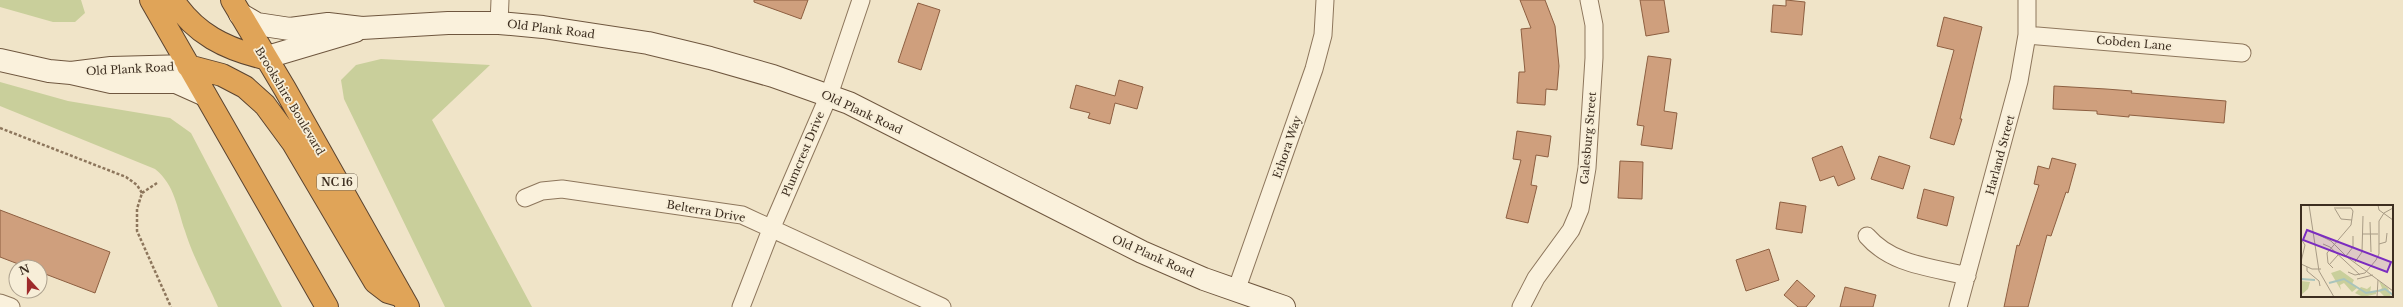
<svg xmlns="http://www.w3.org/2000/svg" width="2403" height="307" font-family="'Libre Baskerville',serif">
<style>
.green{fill:#c9cf9b}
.building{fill:#cf9f7d;stroke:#8d5f41}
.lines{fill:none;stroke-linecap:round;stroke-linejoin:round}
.street-casing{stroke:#8d765c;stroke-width:19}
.secondary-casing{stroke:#6f573f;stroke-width:24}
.highway-casing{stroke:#5b4430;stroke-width:24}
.path{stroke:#8d765c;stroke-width:2.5;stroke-dasharray:3 2;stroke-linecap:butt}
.street{stroke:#faf1dc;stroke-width:17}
.secondary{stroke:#faf1dc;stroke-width:22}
.highway{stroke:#e0a458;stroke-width:22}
.labels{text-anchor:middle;stroke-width:3.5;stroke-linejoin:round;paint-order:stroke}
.shield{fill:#f7eed8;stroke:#756857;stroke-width:1}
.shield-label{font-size:10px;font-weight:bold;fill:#3d2e20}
.street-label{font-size:11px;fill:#3d2e20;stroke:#f7eed8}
.inset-river{fill:none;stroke:#a9c4bc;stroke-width:2}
.inset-road{fill:none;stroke:#a89b85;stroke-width:1}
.view{fill:#7b2cbf;fill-opacity:0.15;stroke:#7b2cbf;stroke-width:2}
.inset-edge{fill:none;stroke:#3d2e20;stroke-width:2}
</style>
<rect width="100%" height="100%" fill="#f0e4c8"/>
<path class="green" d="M 0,0 L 81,0 L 85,13 L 75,22 L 53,22 L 0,7 Z
M 381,59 L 490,65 L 432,120 L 532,307 L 445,307 L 344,99 L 341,80 L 356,65 Z
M 0,82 L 68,101 L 170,118 L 191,133 L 282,307 L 218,307 C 207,282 193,257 185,231 C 177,208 175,185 155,169 L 0,106 Z"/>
<path class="building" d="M 754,0 L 808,0 L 801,19 L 754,2 Z
M 1520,0 L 1545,0 L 1555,26 L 1559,66 L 1557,90 L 1546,89 L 1545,105 L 1517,103 L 1519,72 L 1525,72 L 1521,29 L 1531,28 Z
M 1640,0 L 1664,0 L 1669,32 L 1646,36 Z
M 1786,0 L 1805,2 L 1802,35 L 1771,32 L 1773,5 L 1786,6 Z
M 918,3 L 940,10 L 921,70 L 898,62 Z
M 1944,17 L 1982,27 L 1960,119 L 1962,119 L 1954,145 L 1930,138 L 1954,50 L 1937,46 Z
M 1648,56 L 1671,59 L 1664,111 L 1677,113 L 1672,149 L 1641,145 L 1644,126 L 1637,125 Z
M 1119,80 L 1143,87 L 1137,109 L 1115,103 L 1110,124 L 1088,118 L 1090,113 L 1070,108 L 1076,85 L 1115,96 Z
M 2054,86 L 2106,89 L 2132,91 L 2131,93 L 2226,101 L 2224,123 L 2129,115 L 2129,117 L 2097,114 L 2097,111 L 2053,109 Z
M 1517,131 L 1551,136 L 1548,157 L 1536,155 L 1531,185 L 1537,186 L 1528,223 L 1506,218 L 1521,160 L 1513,159 Z
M 1842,146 L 1855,179 L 1838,186 L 1834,176 L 1820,181 L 1812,158 Z
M 1879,156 L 1910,166 L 1903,189 L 1871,179 Z
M 2052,158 L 2076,164 L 2068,193 L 2066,192 L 2051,236 L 2047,235 L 2028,307 L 2004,307 L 2017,245 L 2019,246 L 2039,185 L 2034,184 L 2038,166 L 2049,169 Z
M 1620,161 L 1643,162 L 1642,199 L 1618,198 Z
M 1924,189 L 1954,197 L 1947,226 L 1917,218 Z
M 1780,202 L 1806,206 L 1802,233 L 1776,229 Z
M 0,210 L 110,252 L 95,293 L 40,272 L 40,267 L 26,267 L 0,257 Z
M 1769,249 L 1779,280 L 1746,291 L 1736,260 Z
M 1797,280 L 1815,296 L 1806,307 L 1798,307 L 1784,295 Z
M 1845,287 L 1876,295 L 1873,307 L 1840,307 Z"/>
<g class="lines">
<g class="street-casing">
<path id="street" d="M 499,23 L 500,0
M 2027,35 L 2242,53
M 525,198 L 542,191 L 562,189 L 742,215 L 942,307
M 1867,236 C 1892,265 1931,267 1967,276
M 1236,291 L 1314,69 L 1323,35 L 1325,0
M 0,303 L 11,307
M 741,307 L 772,227 L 829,95 L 861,0
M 1521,307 L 1536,278 L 1571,230 L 1580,209 L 1587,168 L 1594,58 L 1594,25 L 1589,0
M 1958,307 L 2019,81 L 2027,35 L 2027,0"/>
</g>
<g class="secondary-casing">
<path id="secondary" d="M 240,14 L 257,24 L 290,29 L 328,24 L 362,28 L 448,23 L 499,23 L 543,27 L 648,43 L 710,58 L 773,76 L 849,103 L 1142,252 L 1204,279 L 1284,307
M 264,58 L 355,31
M 0,60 L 49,71 L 71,73
M 188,66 L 111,68 L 71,73 L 111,82 L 176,82 L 205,95"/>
</g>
<g class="highway-casing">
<path id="highway" d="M 151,0 L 327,307
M 173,0 C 195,34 226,49 264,58
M 232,0 L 285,89 L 408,307
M 188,66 L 222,75 L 245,87 L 265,105 L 293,143 L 375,282 L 388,292 L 402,296"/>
</g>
<path class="path" d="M 0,128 L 126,177 L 137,185 L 142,193 L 137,209 L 137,231 L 171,307
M 142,193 L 157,183"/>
<use href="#street" class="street"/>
<use href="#secondary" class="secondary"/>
<use href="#highway" class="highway"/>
</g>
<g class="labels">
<rect class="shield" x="317" y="174" width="40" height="16" rx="3"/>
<g class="shield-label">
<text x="337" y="186">NC 16</text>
</g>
<g class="street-label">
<text transform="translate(551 29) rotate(7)" y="4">Old Plank Road</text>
<text transform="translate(2134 43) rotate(5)" y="4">Cobden Lane</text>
<text transform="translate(130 69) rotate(-3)" y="4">Old Plank Road</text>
<text transform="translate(290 101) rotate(59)" y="4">Brookshire Boulevard</text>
<text transform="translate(862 112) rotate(25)" y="4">Old Plank Road</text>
<text transform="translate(1588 138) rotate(-85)" y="4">Galesburg Street</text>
<text transform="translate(1287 147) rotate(-71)" y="4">Ethora Way</text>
<text transform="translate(803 154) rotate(-67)" y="4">Plumcrest Drive</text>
<text transform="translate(2000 155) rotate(-75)" y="4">Harland Street</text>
<text transform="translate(706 211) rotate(10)" y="4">Belterra Drive</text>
<text transform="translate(1153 256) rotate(24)" y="4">Old Plank Road</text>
</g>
</g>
<g transform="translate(2301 205)">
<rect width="92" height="92" fill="#f0e4c8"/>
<path d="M 39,65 L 53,75 L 51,79 L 56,83 L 51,87 L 43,78 L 39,80 L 40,85 L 30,68 ZM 0,76 L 9,77 L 7,84 L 0,90 ZM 78,76 L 87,83 L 90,92 L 84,92 L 78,86 L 81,83 ZM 60,82 L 66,84 L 70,81 L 69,88 L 75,86 L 75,89 L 62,92 L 54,88 Z" fill="#c9cf9b"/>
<path class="inset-river" d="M 0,74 L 14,75M 28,78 L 43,74 L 65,88 L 76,86M 77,86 L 84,84 L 92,90"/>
<path class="inset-road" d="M 8,0 L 18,66 L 33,92M 77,0 L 78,5 L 92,15M 34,4 L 40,14 L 51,15M 69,17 L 70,47M 14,28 L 30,36 L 46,52 L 92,86M 61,29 L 77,29M 0,34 L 4,40 L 0,57M 22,39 L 29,42 L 59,70M 78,39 L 85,37 L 86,28M 45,51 L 52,42 L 52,31M 54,57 L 61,47 L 62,11M 0,59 L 11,64 L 20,64M 28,60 L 37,50M 6,62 L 6,66 L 18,76 L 19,81M 32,63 L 27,58 L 26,48 L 50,20 L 52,6 L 50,3 L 33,3M 47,67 L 54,70 L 64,68 L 75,55 L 78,49 L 78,16 L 83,8 L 92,3M 56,74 L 72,70M 76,92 L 77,75"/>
<path class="view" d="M 6,25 L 90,57 L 86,67 L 2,35 Z"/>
<rect width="92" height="92" class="inset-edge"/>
</g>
<g transform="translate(28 279) rotate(339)"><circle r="19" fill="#f7eed8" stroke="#ada18e"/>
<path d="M0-3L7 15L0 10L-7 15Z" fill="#9e2a2b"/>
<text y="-6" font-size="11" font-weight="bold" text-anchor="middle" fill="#3d2e20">N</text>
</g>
</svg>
